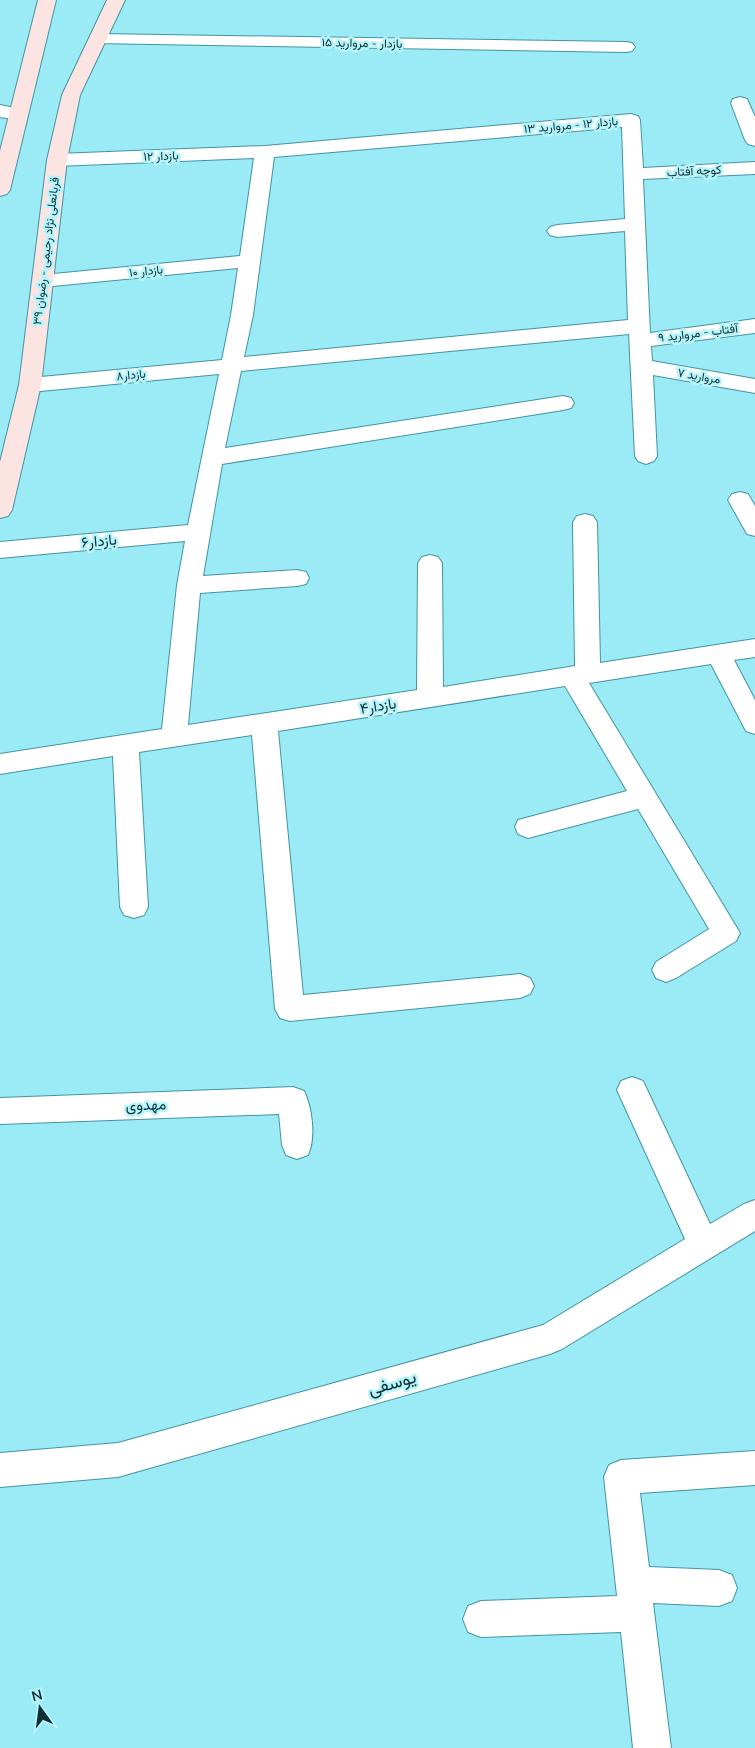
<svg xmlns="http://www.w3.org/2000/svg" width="755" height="1748" font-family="Mulish,Vazirmatn,sans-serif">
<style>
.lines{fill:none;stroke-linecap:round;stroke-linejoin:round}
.minor-casing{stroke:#4394a0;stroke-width:2}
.secondary-casing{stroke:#4394a0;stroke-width:2}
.minor{fill:#fff;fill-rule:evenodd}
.secondary{fill:#fbe4e1;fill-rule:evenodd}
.labels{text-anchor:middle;stroke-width:5;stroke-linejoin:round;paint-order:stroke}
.far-street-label{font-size:12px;fill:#0d3034;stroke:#b6f5fe}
.street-label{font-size:15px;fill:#0d3034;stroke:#b6f5fe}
.near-street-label{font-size:18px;fill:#0d3034;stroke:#b6f5fe}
</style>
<rect width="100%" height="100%" fill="#9aebf6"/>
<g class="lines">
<g class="minor-casing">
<path id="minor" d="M 98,34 L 626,42 L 632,43 L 635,47 L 632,51 L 626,52 L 92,43 L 89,39 L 92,35 Z
M 740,97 L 747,99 L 755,117 L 755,146 L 748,144 L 745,140 L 731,103 L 733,99 Z
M 0,105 L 25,110 L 27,114 L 25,118 L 18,120 L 0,117 Z
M 631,114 L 638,116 L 640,120 L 643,168 L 755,162 L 755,174 L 643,179 L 650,333 L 755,319 L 755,333 L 651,346 L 652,361 L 755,379 L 755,393 L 653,375 L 657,456 L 654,461 L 646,464 L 638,461 L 635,456 L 629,334 L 241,371 L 225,448 L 563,396 L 571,398 L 574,403 L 571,408 L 563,410 L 222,464 L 203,576 L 297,570 L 306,572 L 309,578 L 306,584 L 297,586 L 200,593 L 188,725 L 417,690 L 418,563 L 422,557 L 430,555 L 438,557 L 442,563 L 443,687 L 575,666 L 573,522 L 577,516 L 585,514 L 593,516 L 597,522 L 600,663 L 755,639 L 755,657 L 734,660 L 755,700 L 755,734 L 746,731 L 711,664 L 589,683 L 740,933 L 736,941 L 676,978 L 666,982 L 656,978 L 652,970 L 656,962 L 709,929 L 638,809 L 528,838 L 518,834 L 515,827 L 518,820 L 627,791 L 565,686 L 278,731 L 303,995 L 520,974 L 530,978 L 534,986 L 530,994 L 520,998 L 290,1021 L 280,1018 L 275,1009 L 252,735 L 139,752 L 148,907 L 144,915 L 134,918 L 124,915 L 120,907 L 113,756 L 0,774 L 0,754 L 162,729 L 177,585 L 185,541 L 0,558 L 0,542 L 188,525 L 219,374 L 30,392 L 22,390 L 19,385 L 22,380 L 30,378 L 222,360 L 231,315 L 238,268 L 43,287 L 36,285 L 33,281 L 36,277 L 43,275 L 240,256 L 254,158 L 57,166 L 50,164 L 47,160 L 50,156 L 57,154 L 265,146 ZM 622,127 L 625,219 L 557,225 L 550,227 L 547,231 L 550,235 L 557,237 L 625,231 L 628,320 L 244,357 L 253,315 L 274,157 Z
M 740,492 L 748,494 L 755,506 L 755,536 L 747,534 L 728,500 L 732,494 Z
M 632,1077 L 643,1081 L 710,1224 L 744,1204 L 755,1200 L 755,1231 L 562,1349 L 550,1354 L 118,1477 L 0,1487 L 0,1453 L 118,1443 L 543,1325 L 685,1239 L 617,1090 L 621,1081 Z
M 293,1087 L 304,1091 C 312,1107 316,1138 308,1155 L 297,1159 L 286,1155 L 282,1145 L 279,1114 L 0,1124 L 0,1098 Z
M 755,1451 L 755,1485 L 640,1493 L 649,1567 L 719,1570 L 732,1575 L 737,1588 L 732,1601 L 719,1606 L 653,1603 L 671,1748 L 633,1748 L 621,1632 L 481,1637 L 468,1632 L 463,1619 L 468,1606 L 481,1601 L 617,1596 L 604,1477 L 609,1465 L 621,1460 Z"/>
</g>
<g class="secondary-casing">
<path id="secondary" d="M 38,0 L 56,0 L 10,190 L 7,194 L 0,196 L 0,151 Z
M 107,0 L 125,0 L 80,95 L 67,160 L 41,385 L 12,510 L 8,516 L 0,518 L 0,462 L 19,385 L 47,160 L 62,95 Z"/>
</g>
<use href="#minor" class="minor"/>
<use href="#secondary" class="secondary"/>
</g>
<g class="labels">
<g class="far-street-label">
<text transform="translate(362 43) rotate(1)" y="4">بازدار - مروارید ۱۵</text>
<text transform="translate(571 125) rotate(-5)" y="4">بازدار ۱۲ - مروارید ۱۳</text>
<text transform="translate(161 156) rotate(-2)" y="4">بازدار ۱۲</text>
<text transform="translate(694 171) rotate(-3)" y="4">کوچه آفتاب</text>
<text transform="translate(46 251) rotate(-83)" y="4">قربانعلی نژاد رحیمی - رضوان ۳۹</text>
<text transform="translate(146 271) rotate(-6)" y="4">بازدار ۱۰</text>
<text transform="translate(698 333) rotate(-7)" y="4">آفتاب - مروارید ۹</text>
<text transform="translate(131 375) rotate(-6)" y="4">بازدار۸</text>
<text transform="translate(699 376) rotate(10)" y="4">مروارید ۷</text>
</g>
<g class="street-label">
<text transform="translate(99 541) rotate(-5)" y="5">بازدار۶</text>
<text transform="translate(378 706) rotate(-9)" y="5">بازدار۴</text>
<text transform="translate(146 1105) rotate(-2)" y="5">مهدوی</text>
</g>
<g class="near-street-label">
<text transform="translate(392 1383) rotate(-16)" y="6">یوسفی</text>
</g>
</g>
<g transform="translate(40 1708) rotate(346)" stroke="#b6f5fe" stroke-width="4" paint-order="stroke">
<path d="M0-4L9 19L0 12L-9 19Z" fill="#0d3034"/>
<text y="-8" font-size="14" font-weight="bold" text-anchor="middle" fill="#0d3034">N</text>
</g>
</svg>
